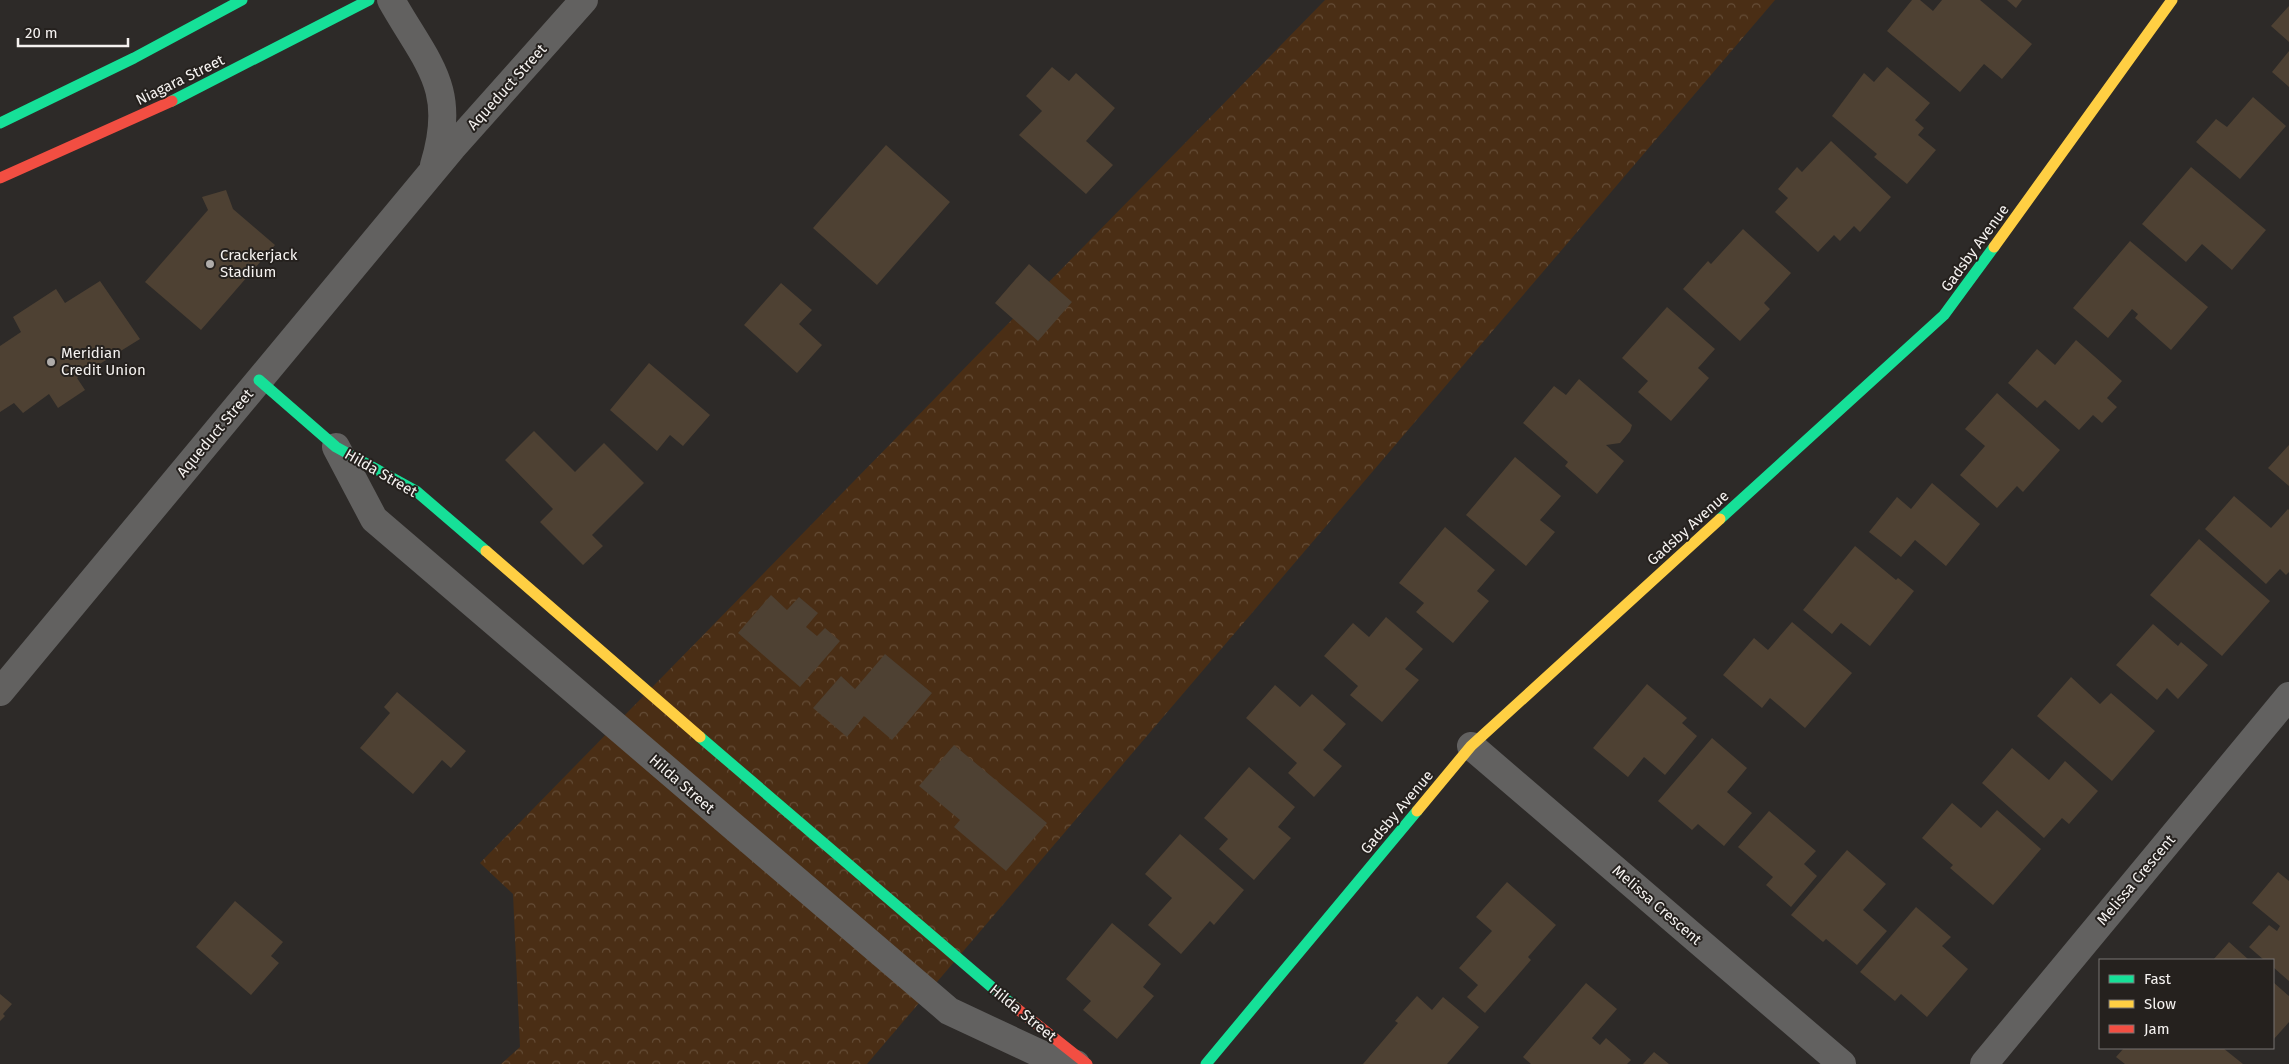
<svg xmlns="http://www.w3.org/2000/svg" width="2289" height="1064" font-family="'Fira Sans',sans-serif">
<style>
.forest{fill:url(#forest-crowns)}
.building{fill:#4e4133}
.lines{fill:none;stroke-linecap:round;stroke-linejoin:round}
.street{stroke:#626160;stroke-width:28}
.fast{stroke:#16e098;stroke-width:11}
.slow{stroke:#ffcf43;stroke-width:11}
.jam{stroke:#f24e42;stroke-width:11}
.poi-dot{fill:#afacaa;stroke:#25211e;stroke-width:2}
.labels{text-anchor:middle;stroke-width:4;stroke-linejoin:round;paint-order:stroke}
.street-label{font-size:15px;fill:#f5f2f0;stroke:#25211e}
.poi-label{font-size:15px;fill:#f5f2f0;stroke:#25211e;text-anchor:start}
</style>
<defs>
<pattern id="forest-crowns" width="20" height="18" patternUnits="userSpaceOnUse" patternTransform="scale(1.25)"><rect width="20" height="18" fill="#4a2e15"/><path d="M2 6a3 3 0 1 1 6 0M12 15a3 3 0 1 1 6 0" fill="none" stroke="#654d37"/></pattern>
</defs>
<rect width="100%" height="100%" fill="#2d2a28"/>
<path class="forest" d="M 1325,0 L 1775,0 L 867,1064 L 501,1064 L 520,1047 L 513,894 L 480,863 Z"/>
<path class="building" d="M 1912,0 L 1920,0 L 1933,11 L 1942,0 L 1980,0 L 2032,44 L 2002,79 L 1984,64 L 1960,92 L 1887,31 Z
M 2007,0 L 2022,0 L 2016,8 Z
M 2289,6 L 2289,42 L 2271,26 Z
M 2289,51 L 2289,87 L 2272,72 Z
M 1052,67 L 1069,81 L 1076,73 L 1115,108 L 1086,141 L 1113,165 L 1086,194 L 1019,135 L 1042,111 L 1026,96 Z
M 1887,67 L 1930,103 L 1915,120 L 1924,128 L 1918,135 L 1936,150 L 1907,184 L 1874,157 L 1877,154 L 1832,116 L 1864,73 L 1874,82 Z
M 2253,97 L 2286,126 L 2240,179 L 2196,142 L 2216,119 L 2227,127 Z
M 1831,141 L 1891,197 L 1860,232 L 1854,226 L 1840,241 L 1834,235 L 1818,252 L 1775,212 L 1788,198 L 1778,189 L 1797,167 L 1802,172 Z
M 886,145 L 950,202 L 877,285 L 813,228 Z
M 2191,167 L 2266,230 L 2232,270 L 2202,244 L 2186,262 L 2142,224 Z
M 226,190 L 233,209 L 275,245 L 201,330 L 145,282 L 208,210 L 202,197 Z
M 1743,229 L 1791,273 L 1764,303 L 1770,309 L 1740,341 L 1683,289 L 1708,261 L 1711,264 Z
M 2130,241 L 2208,307 L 2171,350 L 2135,318 L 2138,314 L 2132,309 L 2108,338 L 2073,308 Z
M 1029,264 L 1072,302 L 1038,341 L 995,303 Z
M 100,281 L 140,339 L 77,378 L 85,390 L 58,408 L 49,394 L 23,413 L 14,403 L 0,412 L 0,346 L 21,332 L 13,317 L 56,289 L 65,303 Z
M 781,283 L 812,310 L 799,324 L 822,345 L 797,373 L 744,325 Z
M 1667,307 L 1715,349 L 1698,368 L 1709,378 L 1671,421 L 1638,392 L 1648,381 L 1622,358 Z
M 2076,340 L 2122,381 L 2107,398 L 2117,407 L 2102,423 L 2093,415 L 2079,430 L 2045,400 L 2037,408 L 2008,383 L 2037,349 L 2055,365 Z
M 649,363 L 710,415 L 683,446 L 670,435 L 657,451 L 610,410 Z
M 1579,379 L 1632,425 L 1630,431 L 1620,443 L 1606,445 L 1624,461 L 1597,494 L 1565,466 L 1568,462 L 1523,423 L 1554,386 L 1566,395 Z
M 1997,393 L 2060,450 L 2023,492 L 2017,486 L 1997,508 L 1960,475 L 1985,446 L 1965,429 Z
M 534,431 L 575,472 L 604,443 L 644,483 L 592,535 L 603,546 L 583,565 L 540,522 L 553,509 L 505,460 Z
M 2289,445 L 2289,486 L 2268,468 Z
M 1515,457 L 1561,496 L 1540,520 L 1555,532 L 1526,566 L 1466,515 Z
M 1932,483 L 1980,524 L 1946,566 L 1915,540 L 1901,557 L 1869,532 L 1897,497 L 1911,509 Z
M 2234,496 L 2271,528 L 2288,509 L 2289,510 L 2289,572 L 2286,575 L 2280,569 L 2266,584 L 2205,529 Z
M 1445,527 L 1495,570 L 1477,591 L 1489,601 L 1453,643 L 1416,612 L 1424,603 L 1399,583 Z
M 2199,539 L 2270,601 L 2222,656 L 2150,595 Z
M 1855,546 L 1896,580 L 1898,578 L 1914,591 L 1870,646 L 1841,623 L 1832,634 L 1803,610 Z
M 771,595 L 787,610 L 799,597 L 818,613 L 806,627 L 817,636 L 825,628 L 840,641 L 800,687 L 738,633 Z
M 1386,617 L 1423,649 L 1405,669 L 1419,680 L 1382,722 L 1350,695 L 1358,686 L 1324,656 L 1353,623 L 1369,637 Z
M 1792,622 L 1852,673 L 1805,728 L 1770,698 L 1762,708 L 1723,675 L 1754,638 L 1768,650 Z
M 2153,624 L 2178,646 L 2181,642 L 2208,665 L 2178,699 L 2167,688 L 2157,700 L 2116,665 Z
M 885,654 L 932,693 L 892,740 L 864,716 L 847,737 L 813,708 L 841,676 L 855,689 Z
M 2071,677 L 2100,704 L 2111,693 L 2155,731 L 2112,781 L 2037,716 Z
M 1647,684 L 1687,718 L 1682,723 L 1697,736 L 1665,775 L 1644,757 L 1628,777 L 1593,748 Z
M 1275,685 L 1300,707 L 1312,694 L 1346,724 L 1323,750 L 1342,766 L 1314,797 L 1288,773 L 1297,763 L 1246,718 Z
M 397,692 L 466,751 L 451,768 L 442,760 L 413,794 L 360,748 L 390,713 L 384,707 Z
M 1712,738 L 1747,768 L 1727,792 L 1752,813 L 1724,846 L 1698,824 L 1692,830 L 1658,801 Z
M 954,745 L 1047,823 L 1006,871 L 954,827 L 960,820 L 919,786 Z
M 2012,748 L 2049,780 L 2065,761 L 2098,791 L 2069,824 L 2062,818 L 2044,838 L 1982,783 Z
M 1249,767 L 1295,807 L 1278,827 L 1291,838 L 1254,880 L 1219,849 L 1228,839 L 1204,818 Z
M 1952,803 L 1981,828 L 1997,810 L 2041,849 L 1993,905 L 1950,868 L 1953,865 L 1922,838 Z
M 1769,811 L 1816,851 L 1804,864 L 1817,876 L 1791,907 L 1766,885 L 1773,877 L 1738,847 Z
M 1180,834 L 1244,890 L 1214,925 L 1210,921 L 1181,954 L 1148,925 L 1172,898 L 1145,874 Z
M 1847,850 L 1886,884 L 1863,910 L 1887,931 L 1857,965 L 1826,939 L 1823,942 L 1791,915 Z
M 2278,872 L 2289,881 L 2289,981 L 2273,967 L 2273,960 L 2264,960 L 2249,947 L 2269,925 L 2277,931 L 2280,926 L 2252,903 Z
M 1507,882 L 1556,925 L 1528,957 L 1531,960 L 1485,1013 L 1467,997 L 1478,985 L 1459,968 L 1492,931 L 1476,917 Z
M 235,901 L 283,942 L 271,956 L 279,963 L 251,995 L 196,947 Z
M 1916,907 L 1951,937 L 1942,946 L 1968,969 L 1927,1017 L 1901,994 L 1895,1001 L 1860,972 Z
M 1112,923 L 1161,964 L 1143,987 L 1154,996 L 1117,1039 L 1083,1010 L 1091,1001 L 1066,979 Z
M 2229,942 L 2249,960 L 2213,960 Z
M 2273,982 L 2289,996 L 2289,1022 L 2273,1040 Z
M 1586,983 L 1617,1009 L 1592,1038 L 1600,1045 L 1606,1038 L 1631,1060 L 1627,1064 L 1531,1064 L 1523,1057 Z
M 0,994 L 12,1004 L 3,1014 L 5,1016 L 0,1021 Z
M 1417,996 L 1432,1010 L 1443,997 L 1479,1027 L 1447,1064 L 1363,1064 L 1398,1023 L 1395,1021 Z
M 2124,1048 L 2223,1048 L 2243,1064 L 2125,1064 L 2116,1057 Z
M 1654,1052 L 1669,1064 L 1643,1064 Z"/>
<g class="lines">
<path class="street" d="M 391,0 C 427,64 458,87 434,165
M 336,447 L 374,519 L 949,1011 L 1043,1055 L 1076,1064
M 0,692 L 452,148 L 584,0
M 1471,746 L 1842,1064
M 1984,1064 L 2289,696"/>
<path class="fast" d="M 172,101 L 369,0
M 0,123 L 134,58 L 242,0
M 259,380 L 336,447 L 416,491 L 486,551
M 1720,519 L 1944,315 L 1994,247
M 700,737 L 1015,1007
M 1206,1064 L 1417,811"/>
<path class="slow" d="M 1994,247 L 2172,0
M 486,551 L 700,737
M 1417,811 L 1471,746 L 1720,519"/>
<path class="jam" d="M 0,178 L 172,101
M 1015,1007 L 1087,1064"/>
</g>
<g class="poi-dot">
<circle cx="210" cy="264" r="5"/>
<circle cx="51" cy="362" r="5"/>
</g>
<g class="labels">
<g class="street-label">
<text transform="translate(180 80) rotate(-26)" y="5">Niagara Street</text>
<text transform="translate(507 87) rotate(-48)" y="5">Aqueduct Street</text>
<text transform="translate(1975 248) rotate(-54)" y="5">Gadsby Avenue</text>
<text transform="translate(215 433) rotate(-50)" y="5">Aqueduct Street</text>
<text transform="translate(381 473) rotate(30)" y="5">Hilda Street</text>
<text transform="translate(1688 528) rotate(-42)" y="5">Gadsby Avenue</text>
<text transform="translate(682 784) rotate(41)" y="5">Hilda Street</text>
<text transform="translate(1397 812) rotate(-50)" y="5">Gadsby Avenue</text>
<text transform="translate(2136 880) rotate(-50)" y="5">Melissa Crescent</text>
<text transform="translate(1657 905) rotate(41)" y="5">Melissa Crescent</text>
<text transform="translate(1023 1013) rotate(39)" y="5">Hilda Street</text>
</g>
<g class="poi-label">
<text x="220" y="260">Crackerjack<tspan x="220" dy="17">Stadium</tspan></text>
<text x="61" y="358">Meridian<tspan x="61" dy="17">Credit Union</tspan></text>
</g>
</g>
<rect x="2099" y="959" width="175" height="90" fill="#25211e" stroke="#787572"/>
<rect x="2109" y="975" width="25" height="8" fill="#16e098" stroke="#787572"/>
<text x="2144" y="984" font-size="15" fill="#f5f2f0">Fast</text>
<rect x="2109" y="1000" width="25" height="8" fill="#ffcf43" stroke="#787572"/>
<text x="2144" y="1009" font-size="15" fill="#f5f2f0">Slow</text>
<rect x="2109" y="1025" width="25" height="8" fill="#f24e42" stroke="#787572"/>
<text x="2144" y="1034" font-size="15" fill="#f5f2f0">Jam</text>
<path d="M18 38v8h110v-8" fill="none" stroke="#f5f2f0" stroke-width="2.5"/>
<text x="25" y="38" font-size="15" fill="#f5f2f0" stroke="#25211e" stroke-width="4" paint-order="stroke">20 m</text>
</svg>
